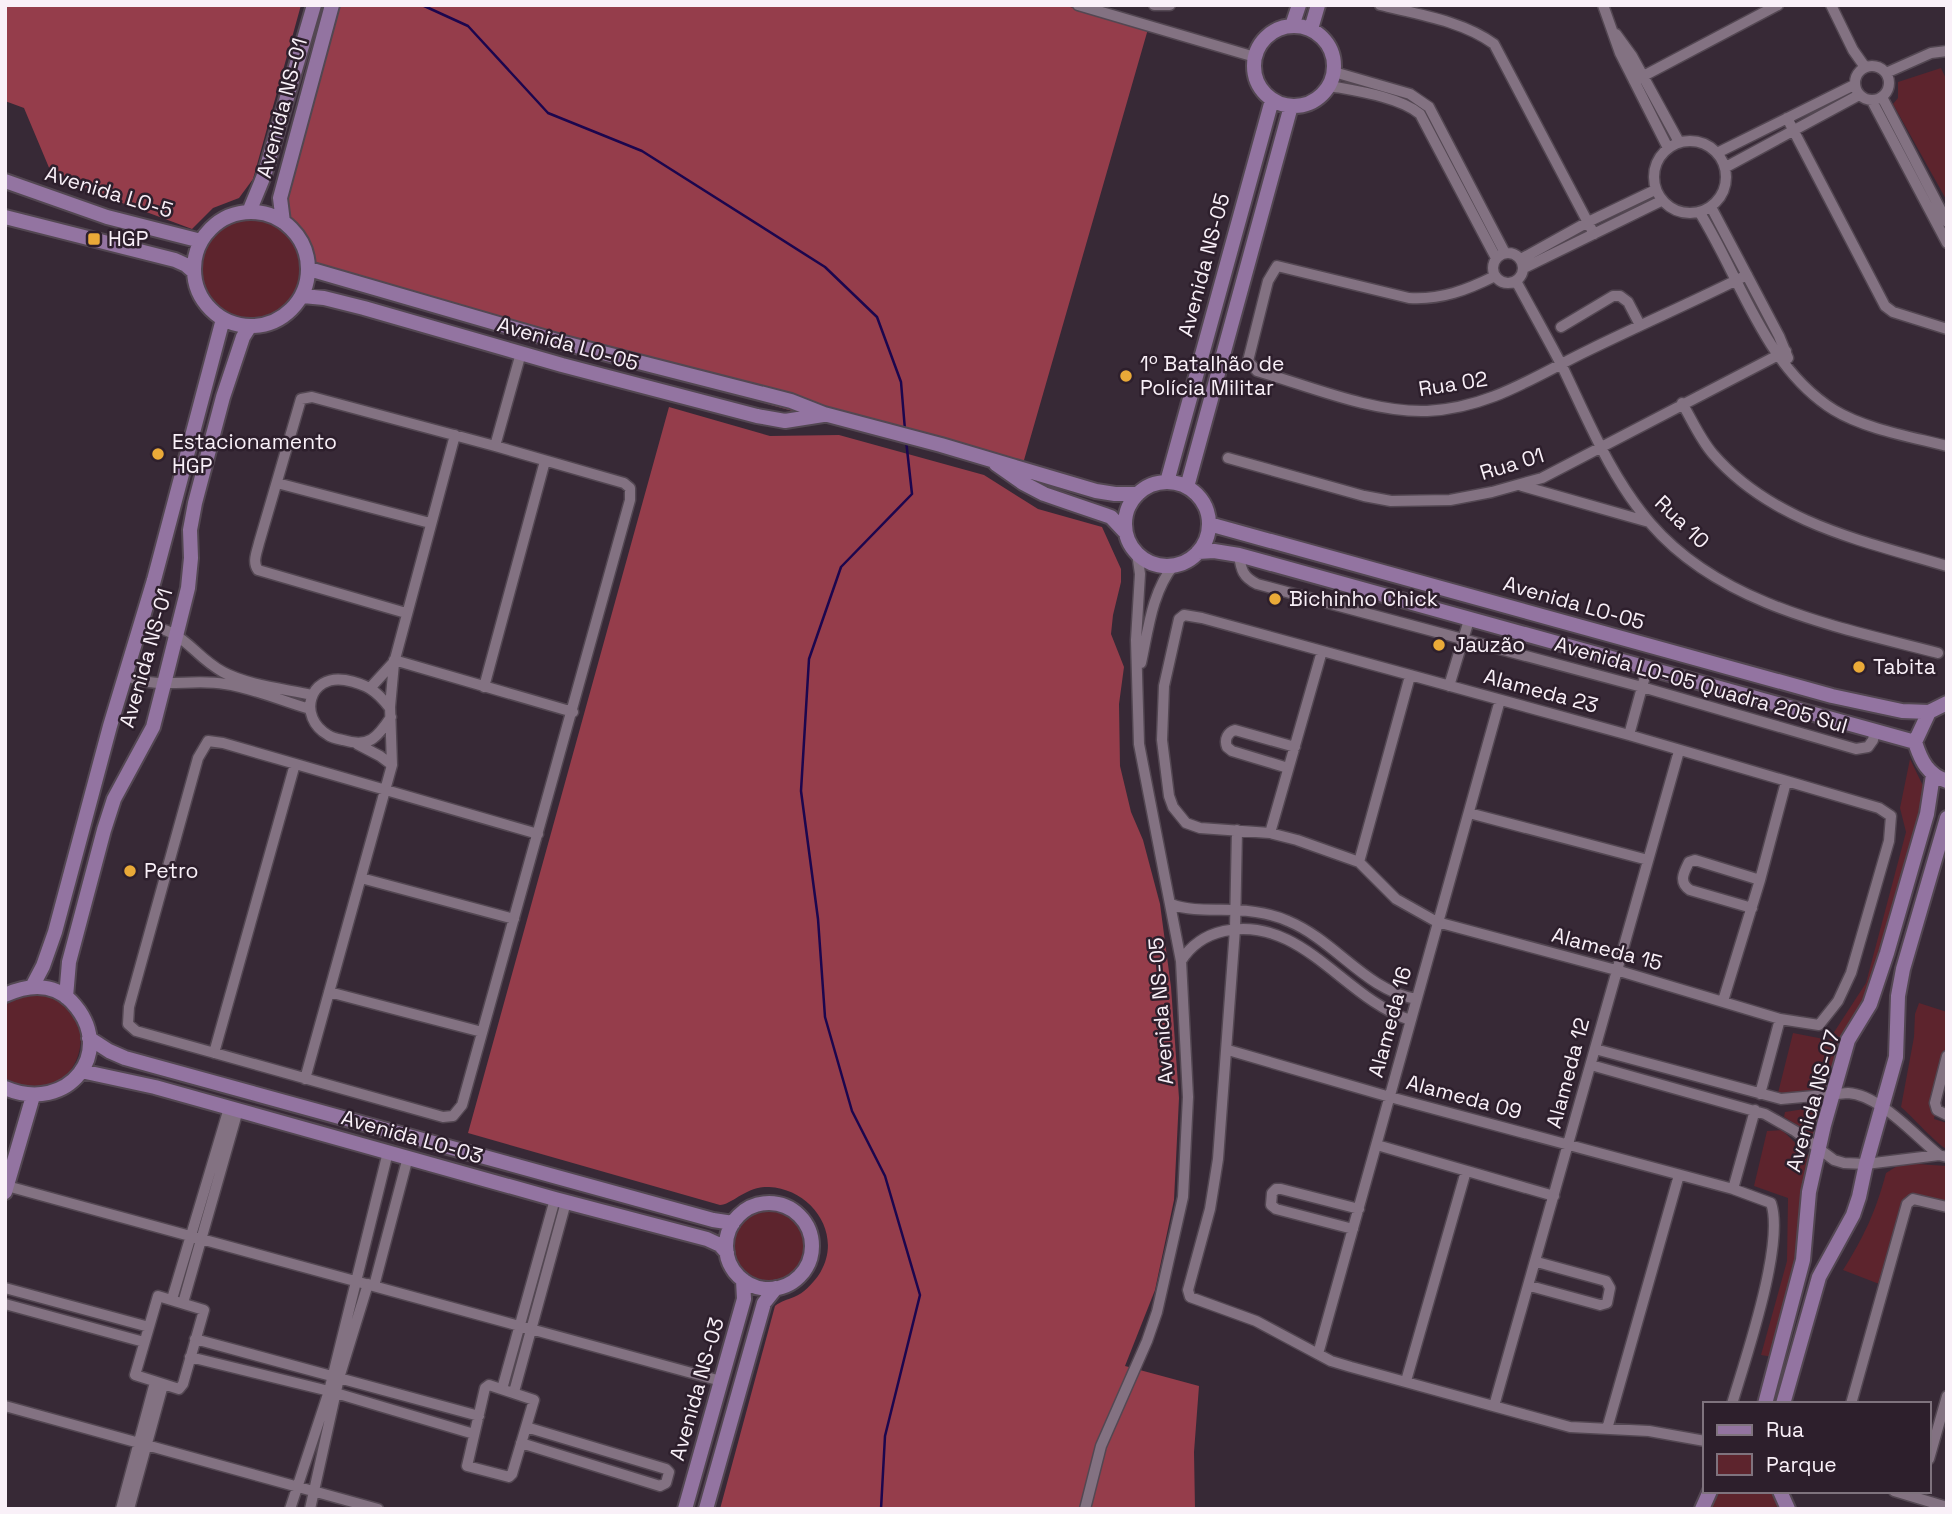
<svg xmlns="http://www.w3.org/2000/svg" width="1952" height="1514" font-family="'Space Grotesk',sans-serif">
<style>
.green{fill:#5d242d}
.forest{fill:#953d4b}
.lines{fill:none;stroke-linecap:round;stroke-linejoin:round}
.stream{stroke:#1c064e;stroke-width:2.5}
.street-casing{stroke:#534752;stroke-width:13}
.secondary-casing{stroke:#534752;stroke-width:18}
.street{stroke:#837282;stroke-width:10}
.secondary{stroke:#9374a1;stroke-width:14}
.poi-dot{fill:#eaaa38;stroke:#2d1f2c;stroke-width:2.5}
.labels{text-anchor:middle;stroke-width:5;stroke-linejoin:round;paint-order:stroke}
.street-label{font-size:21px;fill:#f9f0f8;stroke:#2d1f2c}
.poi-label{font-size:21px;fill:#f9f0f8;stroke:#2d1f2c;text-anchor:start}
</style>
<rect width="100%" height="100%" fill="#372936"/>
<path class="green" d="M 1941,68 L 1947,81 L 1947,201 L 1893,104 L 1898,98 L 1898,82 Z
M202 269a49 49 0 1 1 98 0a49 49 0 1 1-98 0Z
M 1910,759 L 1929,798 L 1883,973 L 1830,1091 L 1777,1097 L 1793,1033 L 1829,1040 L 1866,983 L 1906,832 L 1900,808 Z
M 26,995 C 119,990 81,1126 5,1078 L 5,1005 Z
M 1919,1003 L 1947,1012 L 1947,1063 L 1934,1119 L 1947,1123 L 1947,1149 C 1937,1145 1912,1116 1901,1107 L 1914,1037 L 1915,1014 Z
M 1830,1105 L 1821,1140 L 1784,1117 L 1785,1112 Z
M 1782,1130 L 1815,1162 L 1805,1244 L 1779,1358 L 1761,1355 L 1787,1261 L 1788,1198 L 1754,1186 L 1767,1131 Z
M 1902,1163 L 1947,1166 L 1947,1204 L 1913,1196 L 1887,1287 L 1843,1270 C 1864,1237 1876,1211 1886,1173 Z
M732 1246a37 37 0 1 1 74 0a37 37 0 1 1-74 0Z
M 1717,1491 L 1773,1491 L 1782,1509 L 1708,1509 Z"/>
<path class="forest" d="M 5,5 L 301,5 L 253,179 L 239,198 L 213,208 L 192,229 L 98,194 L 50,170 L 24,108 L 5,101 Z
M 332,5 L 1063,5 L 1148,29 L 1020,474 L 332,283 L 309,269 L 302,242 L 283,222 L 280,198 Z
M 669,407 L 770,436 L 839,435 L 984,475 L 1038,509 L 1102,527 L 1121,569 L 1121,582 L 1113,615 L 1111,634 L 1124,667 L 1119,704 L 1120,766 L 1131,812 L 1143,840 L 1160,904 L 1171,987 L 1179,1098 L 1174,1200 L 1155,1290 L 1125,1366 L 1199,1386 L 1194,1452 L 1195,1509 L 720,1509 L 775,1306 C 781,1301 787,1300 794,1297 C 804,1293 812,1284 818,1276 C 845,1237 813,1189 769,1187 C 746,1186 732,1205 720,1205 L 468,1133 Z"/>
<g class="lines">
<path class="stream" d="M 422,5 L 468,26 L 548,113 L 642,151 L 825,267 L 877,317 L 901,382 L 905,430
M 881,1509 L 885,1436 L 920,1295 L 885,1176 L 852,1111 L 825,1017 L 818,919 L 801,791 L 809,659 L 841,567 L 912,494 L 906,440"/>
<g class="street-casing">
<path id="street" d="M 1078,5 L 1255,57
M 1154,5 L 1170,5
M 1380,5 C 1417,14 1463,21 1494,44 L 1594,234
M 1603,5 L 1620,53 L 1668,148
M 1831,5 L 1853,50 L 1865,67
M 1616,34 L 1632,56 L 1679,142
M1855 83a17 17 0 1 1 34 0a17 17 0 1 1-34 0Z
M 1334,72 L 1410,94 L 1429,107 L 1505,253
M 1886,73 L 1931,53 L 1947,51
M 1634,81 L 1778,5
M 1330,86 C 1357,91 1400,97 1420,114 L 1496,258
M 1882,97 L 1947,222
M 1872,101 L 1947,243
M 1787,118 L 1885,306 L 1893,312 L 1947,329
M1654 177a36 36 0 1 1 72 0a36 36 0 1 1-72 0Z
M 1717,153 L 1854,85
M 1726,167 L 1859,95
M 1711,207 L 1779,336 L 1788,358
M 1700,213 C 1741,279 1765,367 1834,410 C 1865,429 1912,437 1947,446
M1493 268a15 15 0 1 1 30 0a15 15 0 1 1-30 0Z
M 1521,259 L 1588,222 L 1655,190
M 1524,268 L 1661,201
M 1495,276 C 1467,290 1441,300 1409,298 L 1277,266 L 1268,281 L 1248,361 L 1257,371 C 1309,386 1373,413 1427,411 C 1490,408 1535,376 1589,350 C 1642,324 1695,301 1747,275
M 1516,281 C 1531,309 1547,337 1562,366 C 1588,420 1611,478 1651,524 C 1722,606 1839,627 1938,653
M 1561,327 L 1613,296 L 1620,296 L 1628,302 L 1640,325
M 1682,403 C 1692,420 1700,439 1713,454 C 1773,523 1863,541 1947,566
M 495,446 L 521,353
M 1228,458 L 1364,496 L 1391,501 L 1450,500 L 1492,492 L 1542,478 L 1786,351
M 277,483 L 430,523
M 1522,486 L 1649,522
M 1239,555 C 1241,570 1243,577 1257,584 L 1642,687 L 1856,749 L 1868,747 L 1873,740 L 1875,730
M 406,613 L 258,570 C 252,562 257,552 259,543 L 301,399 L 312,397 L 495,446 L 624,483 L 630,488 L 630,500 L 462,1105 L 453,1116 L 443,1117 L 136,1031 L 128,1024 L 129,1007 L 198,758 L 208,741 L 223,743 L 538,834
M 1184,615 L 1202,618 L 1629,735 L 1879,808 L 1891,816 L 1889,841 L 1851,973 L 1838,1001 L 1819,1025 L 1780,1019 L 1616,970 L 1437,922 L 1396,899 L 1359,862 L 1297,840 L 1270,833 L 1200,828 L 1186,823 L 1173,807 L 1169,796 L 1162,740 L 1164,686 L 1179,619 Z
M 141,626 C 185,627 190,654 223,672 C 247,685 285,689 312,695
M 394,660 L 573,712
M 1141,663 C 1148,631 1152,591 1174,565
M 127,676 C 159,690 192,678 225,684 C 253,688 282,701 310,709
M 1449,686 L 1469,620
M 371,687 L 393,663
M 484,687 L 545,461
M 389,707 C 376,690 366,684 345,680 C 309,674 297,717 328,735 C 332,738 338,739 343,740 C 369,748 377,738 391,717
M 1629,735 L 1647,669
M 357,744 L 380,756 L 392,765
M 1288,768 L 1232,751 L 1227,747 C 1224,739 1228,732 1235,730 L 1295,747
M 1469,813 L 1648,860
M 1237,830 L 1235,929 L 1218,1159 L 1210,1209 L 1188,1290 L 1190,1297 L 1256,1321 L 1331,1361 L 1351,1367 L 1570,1427 L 1649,1431 L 1705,1441
M 1270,833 L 1322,651
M 1359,862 L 1410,676
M 361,878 L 514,919
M 1171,904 C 1192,912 1214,909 1236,910 C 1252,911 1273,914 1288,921 C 1336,941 1364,989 1416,999
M 1752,908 L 1690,890 C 1678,882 1684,872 1689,862 L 1695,860 L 1760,880
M 1181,961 C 1191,945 1206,935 1224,931 C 1302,915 1343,998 1410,1020
M 329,992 L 482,1032
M 1723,1001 L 1760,880 L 1786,782
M 1595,1049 L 1781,1099 L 1848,1093 C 1880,1095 1914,1135 1939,1155
M 1228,1050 L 1390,1097 L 1733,1189 L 1771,1203 C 1785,1244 1745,1360 1732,1404
M 214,1053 L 295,764
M 1947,1056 L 1935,1103 L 1937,1110 L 1947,1115
M 1591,1065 L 1765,1114 L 1795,1131 L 1834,1160 L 1844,1163 L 1866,1164 L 1939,1155 L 1947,1157
M 305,1079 L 392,765 L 390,707 L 394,663 L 455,435
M 1760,1094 L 1780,1019
M 1377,1145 L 1554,1196
M 7,1186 L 721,1381
M 1733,1189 L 1755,1110
M 1353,1229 L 1276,1209 L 1271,1205 L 1272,1193 L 1276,1189 L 1281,1189 L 1359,1209
M 374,1286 L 408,1157
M 1530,1286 L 1600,1305 L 1607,1303 L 1610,1288 L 1606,1281 L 1537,1262
M 5,1288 L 149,1327
M 158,1296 L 204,1310 L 183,1384 L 179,1389 L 135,1375 Z
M 172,1299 L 229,1108
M 183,1303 L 238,1110
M 5,1304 L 144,1342
M 195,1339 L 479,1416
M 1318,1354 L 1500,700
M 190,1357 L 329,1391 L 474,1434
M 1406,1381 L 1466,1171
M 489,1385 L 534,1400 L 512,1474 L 509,1477 L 467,1466 L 485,1388 Z
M 502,1389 L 555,1199
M 514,1392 L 566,1202
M 1851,1404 L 1907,1204 L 1913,1199 L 1947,1207
M 5,1406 L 378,1509
M 1494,1406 L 1679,751
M 1607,1429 L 1679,1175
M 521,1443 L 660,1486 L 666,1483 L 669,1472 L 666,1469 L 526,1427
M 1929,1459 L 1947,1396
M 1894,1491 L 1947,1507
M 121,1509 L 155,1382
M 129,1509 L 163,1385
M 290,1509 L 329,1391 L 388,1152
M 310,1509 L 339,1378 L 368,1284
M 1085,1509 L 1101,1446 L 1147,1341 L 1157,1312 L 1183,1197 L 1188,1097 L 1181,961 L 1139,744 L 1136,640 L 1140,574 L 1137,553"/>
</g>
<g class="secondary-casing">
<path id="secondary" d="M1254 66a40 40 0 1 1 80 0a40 40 0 1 1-80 0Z
M 1292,26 L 1299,5
M 1311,29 L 1318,5
M 5,181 L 107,217 L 201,241
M 249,212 L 265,173 L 314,5
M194 269a57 57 0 1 1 114 0a57 57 0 1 1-114 0Z
M 5,217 L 175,260 L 186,265 L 194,272
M 283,222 L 280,198 L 332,5
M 309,269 L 564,343 L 791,401 L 824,414 L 941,445 L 1096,491 L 1115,494 L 1138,494
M 303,296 L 324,298 L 364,308 L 562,365 L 757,416 L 785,421 L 823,415
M 996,464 L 1023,483 L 1044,494 L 1111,517 L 1126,533
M 1167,482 L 1272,100
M1125 524a42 42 0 1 1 84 0a42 42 0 1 1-84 0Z
M 1187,487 L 1291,106
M 1209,524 L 1832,696 L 1902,711 L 1929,712
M 1198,552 L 1214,551 L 1239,555 L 1915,742
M 1947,703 L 1929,712 L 1915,742 C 1921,761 1928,775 1947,781
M 32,987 L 43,966 L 55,932 L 110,726 L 154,580 L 223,319
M 5,995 C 27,985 52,982 71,1001 C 119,1051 68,1115 5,1088
M 66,997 L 69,962 L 104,830 L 114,799 L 153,727 L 164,684 L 188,588 L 191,558 L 190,530 L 195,503 L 223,397 L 243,337 L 250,326
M 89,1038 L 109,1051 L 125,1058 L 713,1220 L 733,1223
M 81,1071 L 155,1087 L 555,1199 L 707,1239 L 720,1245 L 727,1253
M 5,1192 L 33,1096
M726 1246a43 43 0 1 1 86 0a43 43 0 1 1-86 0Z
M 1765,1404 L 1803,1260 L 1809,1192 L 1824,1125 L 1848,1040 L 1870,1004 L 1887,953 L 1927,814 L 1933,775
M 1783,1404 L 1819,1277 L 1853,1215 L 1859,1197 L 1866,1164 L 1896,1057 L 1898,996 L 1903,969 L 1947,818
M 1780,1491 L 1788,1509
M 685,1509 L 744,1299 L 743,1280
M 706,1509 L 764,1303 L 776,1288
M 1702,1509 L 1710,1491"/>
</g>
<use href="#street" class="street"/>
<use href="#secondary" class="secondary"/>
</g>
<g class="poi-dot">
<rect x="87" y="232" width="14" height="14" rx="3.5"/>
<circle cx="1126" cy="376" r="7"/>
<circle cx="158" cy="454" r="7"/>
<circle cx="1275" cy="599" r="7"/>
<circle cx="1439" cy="645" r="7"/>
<circle cx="1859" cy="667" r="7"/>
<circle cx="130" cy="871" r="7"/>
</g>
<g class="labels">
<g class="street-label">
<text transform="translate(282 108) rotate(-75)" y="7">Avenida NS-01</text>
<text transform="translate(109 192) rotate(17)" y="7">Avenida LO-5</text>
<text transform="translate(1204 265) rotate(-75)" y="7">Avenida NS-05</text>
<text transform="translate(568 344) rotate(16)" y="7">Avenida LO-05</text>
<text transform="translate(1453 384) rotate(-9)" y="7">Rua 02</text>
<text transform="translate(1512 464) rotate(-17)" y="7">Rua 01</text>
<text transform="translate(1682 522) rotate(44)" y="7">Rua 10</text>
<text transform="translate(1574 603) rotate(16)" y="7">Avenida LO-05</text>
<text transform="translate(146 658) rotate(-74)" y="7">Avenida NS-01</text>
<text transform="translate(1701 685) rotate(16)" y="7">Avenida LO-05 Quadra 205 Sul</text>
<text transform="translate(1541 691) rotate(15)" y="7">Alameda 23</text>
<text transform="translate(1607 949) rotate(15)" y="7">Alameda 15</text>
<text transform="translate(1161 1011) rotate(-94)" y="7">Avenida NS-05</text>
<text transform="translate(1390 1022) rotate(-75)" y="7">Alameda 16</text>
<text transform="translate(1568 1073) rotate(-75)" y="7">Alameda 12</text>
<text transform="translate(1464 1097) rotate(15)" y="7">Alameda 09</text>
<text transform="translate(1813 1101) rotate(-74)" y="7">Avenida NS-07</text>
<text transform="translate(412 1137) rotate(16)" y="7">Avenida LO-03</text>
<text transform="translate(697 1389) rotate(-74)" y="7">Avenida NS-03</text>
</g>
<g class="poi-label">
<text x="108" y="246">HGP</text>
<text x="1140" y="371">1º Batalhão de<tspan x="1140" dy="24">Polícia Militar</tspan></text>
<text x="172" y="449">Estacionamento<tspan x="172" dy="24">HGP</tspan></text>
<text x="1289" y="606">Bichinho Chick</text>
<text x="1453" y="652">Jauzão</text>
<text x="1873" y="674">Tabita</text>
<text x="144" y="878">Petro</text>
</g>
</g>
<rect width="1952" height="1514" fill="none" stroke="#f9f0f8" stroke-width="14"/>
<rect x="1703" y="1402" width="228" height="91" fill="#2d1f2c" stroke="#7f737e" stroke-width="2"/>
<rect x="1717" y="1425" width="35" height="10" fill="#9374a1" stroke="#7f737e" stroke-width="2"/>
<text x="1766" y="1437" font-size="21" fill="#f9f0f8">Rua</text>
<rect x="1717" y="1454" width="35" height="21" fill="#5d242d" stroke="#7f737e" stroke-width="2"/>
<text x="1766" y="1472" font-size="21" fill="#f9f0f8">Parque</text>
</svg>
